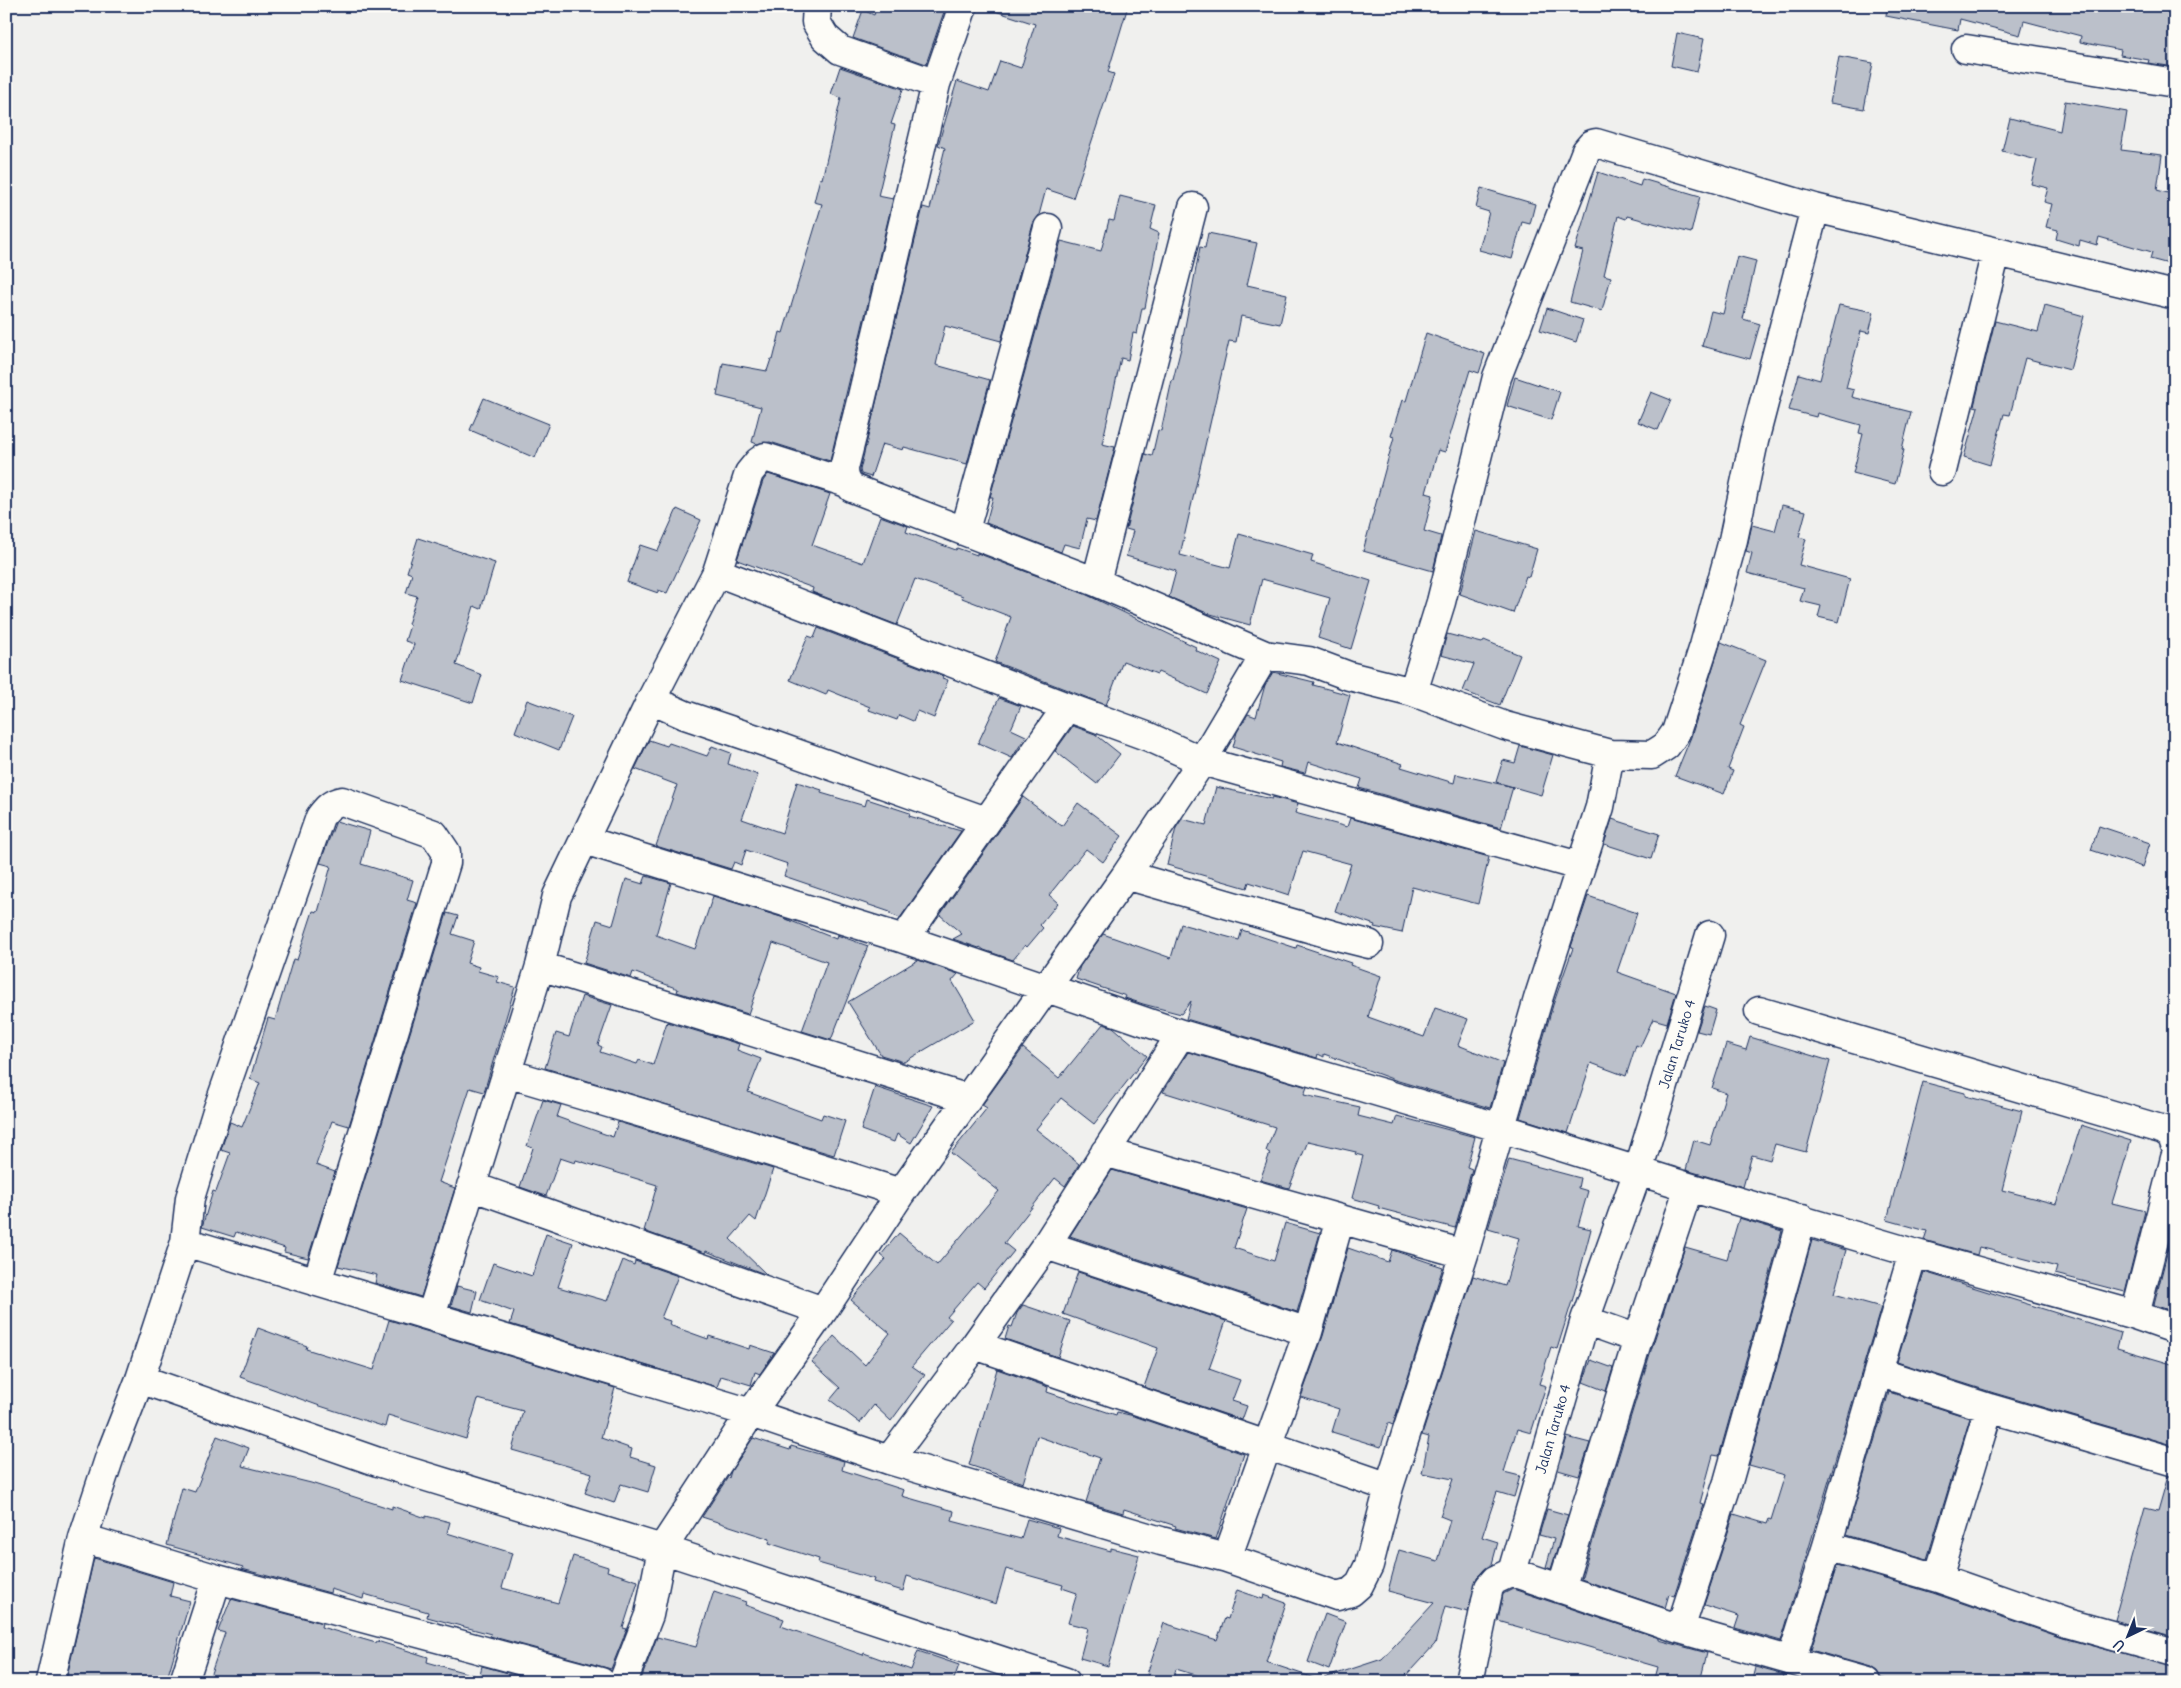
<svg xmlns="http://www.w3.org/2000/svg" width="2181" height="1688" font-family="Delius,sans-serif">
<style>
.building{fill:#bbc0ca;stroke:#1b2f5e}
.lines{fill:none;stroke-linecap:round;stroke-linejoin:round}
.minor-casing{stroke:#1b2f5e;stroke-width:31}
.minor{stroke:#fdfcf7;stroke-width:28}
.labels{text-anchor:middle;stroke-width:4;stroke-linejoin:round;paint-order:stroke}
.street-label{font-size:14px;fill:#1b2f5e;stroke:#fdfcf7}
</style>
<rect width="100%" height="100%" fill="#f0f0ee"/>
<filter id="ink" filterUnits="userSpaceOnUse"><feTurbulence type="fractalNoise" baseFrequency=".02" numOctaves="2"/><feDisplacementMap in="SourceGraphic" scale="10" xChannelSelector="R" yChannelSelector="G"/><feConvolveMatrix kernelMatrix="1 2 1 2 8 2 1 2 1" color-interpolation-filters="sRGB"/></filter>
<g filter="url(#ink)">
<path class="building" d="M 877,6 L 946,6 L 926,64 L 853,38 L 863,10 L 874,15 Z
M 993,6 L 1128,6 L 1108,72 L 1114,74 L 1073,198 L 1046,189 L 1039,215 L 1033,224 L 1001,341 L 945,326 L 936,365 L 990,380 L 967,464 L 904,447 L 903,450 L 882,444 L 871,477 L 861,474 L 860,470 L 923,207 L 930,209 L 945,148 L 938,145 L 957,81 L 989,92 L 1000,61 L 1021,68 L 1035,24 L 992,10 Z
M 1887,6 L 2175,6 L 2175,67 L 2148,63 L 2149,60 L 2120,55 L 2121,50 L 2080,42 L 2081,36 L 2024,21 L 2020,35 L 1960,19 L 1958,30 L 1886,16 Z
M 1677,33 L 1704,39 L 1697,72 L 1671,66 Z
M 1839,57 L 1873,63 L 1864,109 L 1830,103 Z
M 840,67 L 903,89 L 891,124 L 895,125 L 878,196 L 893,199 L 830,461 L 770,442 L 757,444 L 752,442 L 761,407 L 717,396 L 723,363 L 767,371 L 771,359 L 773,360 L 780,332 L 783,333 L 822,204 L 814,202 L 820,178 L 822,179 L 841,98 L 831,94 Z
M 2065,101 L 2127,112 L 2121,150 L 2162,155 L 2157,190 L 2175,195 L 2175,243 L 2169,264 L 2150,259 L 2152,252 L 2099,237 L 2097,245 L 2080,240 L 2079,246 L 2056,239 L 2058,230 L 2046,227 L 2052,204 L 2044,202 L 2048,188 L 2031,184 L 2037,160 L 2002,151 L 2010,118 L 2060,131 Z
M 1598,172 L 1640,186 L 1642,179 L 1700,196 L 1691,233 L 1627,216 L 1626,219 L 1618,216 L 1604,275 L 1611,277 L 1602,311 L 1570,302 L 1583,251 L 1575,249 Z
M 1481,188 L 1535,204 L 1530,224 L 1522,222 L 1512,259 L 1479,250 L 1489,212 L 1476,208 Z
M 1120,196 L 1156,205 L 1150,229 L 1159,233 L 1145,308 L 1142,308 L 1137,334 L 1133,333 L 1128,360 L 1121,358 L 1102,444 L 1115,447 L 1096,521 L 1087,519 L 1080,548 L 1064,544 L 1061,552 L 986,523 L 993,497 L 990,497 L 1061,241 L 1101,251 L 1109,220 L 1114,221 Z
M 1208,233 L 1257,243 L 1247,285 L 1287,294 L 1280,324 L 1241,316 L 1236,342 L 1229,341 L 1180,555 L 1230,568 L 1239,534 L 1313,555 L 1311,562 L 1371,581 L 1351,649 L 1318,638 L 1330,598 L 1262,579 L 1250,625 L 1207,613 L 1169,597 L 1176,571 L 1126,556 L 1133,531 L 1126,529 L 1145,454 L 1152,456 L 1158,430 L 1161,431 L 1172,380 L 1173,380 L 1181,348 L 1200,247 L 1205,248 Z
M 1737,256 L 1756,261 L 1743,319 L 1760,324 L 1750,359 L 1702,346 L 1711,311 L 1723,314 Z
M 1839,305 L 1874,312 L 1869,333 L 1861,331 L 1846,388 L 1854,390 L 1852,397 L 1911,412 L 1902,449 L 1904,450 L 1895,484 L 1853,473 L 1863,434 L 1859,433 L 1861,425 L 1817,413 L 1816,417 L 1789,410 L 1799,374 L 1820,380 Z
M 2045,305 L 2084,316 L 2070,370 L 2025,358 L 2010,415 L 2004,414 L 1990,465 L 1964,457 L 1978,407 L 1974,406 L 1995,321 L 2038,332 Z
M 1547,308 L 1583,320 L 1576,342 L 1540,330 Z
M 1426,333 L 1485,354 L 1479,373 L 1470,370 L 1445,452 L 1438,450 L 1426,493 L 1433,495 L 1424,531 L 1441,536 L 1433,571 L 1363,551 L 1394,437 L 1391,436 L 1402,400 L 1406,401 Z
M 1515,377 L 1560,392 L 1551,420 L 1507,406 Z
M 1651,392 L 1671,400 L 1658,430 L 1638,422 Z
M 484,398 L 549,424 L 535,458 L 470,430 Z
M 768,474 L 830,494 L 812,545 L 863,563 L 880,516 L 891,520 L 908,526 L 906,532 L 956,550 L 957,548 L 977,555 L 977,553 L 1085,594 L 1196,647 L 1195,650 L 1221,662 L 1207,694 L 1158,672 L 1157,674 L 1123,661 L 1106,705 L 995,662 L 1011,617 L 962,598 L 963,596 L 915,579 L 897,625 L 812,592 L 813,588 L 737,560 L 763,481 Z
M 1782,505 L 1806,511 L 1799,537 L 1806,539 L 1799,565 L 1850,579 L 1839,622 L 1818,617 L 1821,606 L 1800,601 L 1804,588 L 1747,573 L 1752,553 L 1746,551 L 1752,525 L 1775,531 Z
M 677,509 L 701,520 L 667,593 L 658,590 L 658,593 L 627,582 L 640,545 L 658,551 Z
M 1476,531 L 1537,549 L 1529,577 L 1526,576 L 1513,613 L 1460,594 Z
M 418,538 L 495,563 L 481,609 L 474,606 L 456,665 L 482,675 L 473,703 L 402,680 L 414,644 L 405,641 L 410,625 L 408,624 L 417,596 L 406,593 L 412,574 L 407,572 Z
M 818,628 L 943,676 L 942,678 L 948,680 L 934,718 L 917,711 L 913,721 L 899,715 L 897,720 L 869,710 L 870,707 L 828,690 L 826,695 L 790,680 L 808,636 L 814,638 Z
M 1447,634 L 1482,643 L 1484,640 L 1520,655 L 1500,705 L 1463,691 L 1474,664 L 1441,655 Z
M 1721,642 L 1766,660 L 1740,725 L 1744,727 L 1728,769 L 1733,771 L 1724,794 L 1675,776 L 1691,737 Z
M 1273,672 L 1314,682 L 1313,685 L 1350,695 L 1337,742 L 1403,764 L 1401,767 L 1454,783 L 1456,774 L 1513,787 L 1501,828 L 1359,788 L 1362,779 L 1308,762 L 1305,773 L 1280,767 L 1281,762 L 1233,747 L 1237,732 L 1248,714 L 1256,717 L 1265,685 Z
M 999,698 L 1021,706 L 1011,729 L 1026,736 L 1012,758 L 978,743 Z
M 527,700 L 572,717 L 559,750 L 515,732 Z
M 1073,726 L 1095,734 L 1120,754 L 1097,784 L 1055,751 Z
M 649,740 L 667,746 L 669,743 L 707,756 L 712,746 L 731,753 L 728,764 L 758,775 L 742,819 L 782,833 L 797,782 L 822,790 L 821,793 L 865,806 L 867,799 L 910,813 L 909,816 L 961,831 L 900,918 L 890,914 L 890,912 L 784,876 L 788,864 L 746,850 L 741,865 L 734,862 L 731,869 L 656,846 L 677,785 L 635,769 Z
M 1520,746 L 1553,755 L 1541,795 L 1496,782 L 1503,760 L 1515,763 Z
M 1216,787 L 1272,799 L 1273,797 L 1298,804 L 1295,813 L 1347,827 L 1350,818 L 1489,857 L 1478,904 L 1412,887 L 1402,933 L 1374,927 L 1375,925 L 1335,911 L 1351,864 L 1303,851 L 1289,895 L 1249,882 L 1247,888 L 1167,865 L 1176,828 L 1182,819 L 1206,825 Z
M 1023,797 L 1062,826 L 1078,803 L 1122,836 L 1103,862 L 1086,849 L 1049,895 L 1058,903 L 1040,925 L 1043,928 L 1027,947 L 1025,945 L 1013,960 L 984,950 L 980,947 L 979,948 L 953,939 L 962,934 L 940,915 Z
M 1612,819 L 1659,834 L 1651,859 L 1604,844 Z
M 336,821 L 370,831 L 361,864 L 413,880 L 407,900 L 417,903 L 349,1126 L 332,1121 L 316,1165 L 335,1172 L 308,1258 L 284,1252 L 285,1248 L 236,1232 L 234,1237 L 202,1227 L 213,1191 L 216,1192 L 230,1153 L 221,1150 L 230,1122 L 242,1127 L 260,1083 L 250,1079 L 268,1018 L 275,1020 L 293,959 L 297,960 L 313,911 L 318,912 L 331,866 L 320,863 Z
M 2099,826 L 2150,843 L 2142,867 L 2091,850 Z
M 646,876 L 671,883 L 656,935 L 695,949 L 713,896 L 781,917 L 836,939 L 837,935 L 868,946 L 831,1040 L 802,1031 L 827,962 L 773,943 L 748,1014 L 677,992 L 678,989 L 633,972 L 631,978 L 584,963 L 597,920 L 613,925 L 626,879 L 643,884 Z
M 1588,896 L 1637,913 L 1617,972 L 1676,993 L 1667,1023 L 1653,1019 L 1640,1047 L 1636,1045 L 1626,1076 L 1591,1063 L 1568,1133 L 1520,1118 L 1553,1005 L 1573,948 L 1571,947 Z
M 447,913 L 458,916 L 452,934 L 474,941 L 467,963 L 479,967 L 478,971 L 499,977 L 497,982 L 515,987 L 484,1092 L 470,1088 L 439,1182 L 455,1188 L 421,1297 L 375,1283 L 377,1275 L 338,1266 Z
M 1181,924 L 1239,940 L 1242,930 L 1296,948 L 1297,945 L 1351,963 L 1350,965 L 1381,976 L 1368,1017 L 1424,1037 L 1435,1008 L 1468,1019 L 1458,1045 L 1503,1063 L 1490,1108 L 1395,1080 L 1324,1054 L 1324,1057 L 1318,1054 L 1317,1058 L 1186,1019 L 1191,1001 L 1181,1014 L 1143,1004 L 1125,998 L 1126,996 L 1076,979 L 1080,966 L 1103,934 L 1171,958 Z
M 918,960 L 958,974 L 952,981 L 975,1020 L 904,1062 L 881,1055 L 848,1002 Z
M 582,996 L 612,1005 L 598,1045 L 602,1047 L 600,1052 L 637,1064 L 639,1060 L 653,1065 L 667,1022 L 739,1044 L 737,1050 L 761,1059 L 748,1092 L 821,1119 L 823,1114 L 845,1121 L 834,1155 L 545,1068 L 556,1033 L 569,1037 Z
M 1705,1006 L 1716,1010 L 1709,1034 L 1697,1031 Z
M 1103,1024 L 1113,1027 L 1147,1056 L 1094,1124 L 1061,1098 L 1036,1129 L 1079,1164 L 1065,1186 L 1055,1178 L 1004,1243 L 1014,1251 L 984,1288 L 977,1282 L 947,1317 L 951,1320 L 912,1366 L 925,1375 L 891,1421 L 874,1405 L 860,1423 L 830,1400 L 840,1388 L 812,1362 L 834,1336 L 865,1365 L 890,1333 L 851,1300 L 886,1259 L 881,1255 L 899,1233 L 937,1265 L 999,1191 L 951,1153 L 987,1108 L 982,1105 L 1023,1048 L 1059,1078 Z
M 1750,1037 L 1830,1061 L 1806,1152 L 1775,1144 L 1770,1160 L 1752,1155 L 1743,1187 L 1686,1170 L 1694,1140 L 1710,1145 L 1726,1093 L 1712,1088 L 1726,1044 L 1746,1050 Z
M 1188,1052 L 1307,1087 L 1304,1095 L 1360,1107 L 1358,1116 L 1394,1125 L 1397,1116 L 1475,1137 L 1467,1167 L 1472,1169 L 1455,1228 L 1378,1208 L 1379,1206 L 1352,1198 L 1363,1156 L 1355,1154 L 1356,1152 L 1308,1141 L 1289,1188 L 1260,1180 L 1270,1153 L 1266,1151 L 1275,1127 L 1163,1092 Z
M 1923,1082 L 1965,1093 L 1965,1096 L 2022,1111 L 2002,1190 L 2056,1204 L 2081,1125 L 2131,1141 L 2112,1203 L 2145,1211 L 2125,1292 L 2055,1274 L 2057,1267 L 1979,1247 L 1977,1255 L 1924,1240 L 1927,1231 L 1887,1220 Z
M 875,1087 L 933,1106 L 911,1143 L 897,1134 L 894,1142 L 861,1130 Z
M 543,1100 L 561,1105 L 557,1117 L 613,1137 L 618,1122 L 773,1169 L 756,1221 L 750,1216 L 730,1239 L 767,1275 L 706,1251 L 705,1253 L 644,1231 L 657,1185 L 576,1160 L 575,1163 L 560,1158 L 546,1196 L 520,1187 L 533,1148 L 527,1146 Z
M 1509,1159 L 1580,1178 L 1578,1188 L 1588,1191 L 1578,1226 L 1591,1229 L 1573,1298 L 1557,1349 L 1551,1347 L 1539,1384 L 1546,1386 L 1531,1433 L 1517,1429 L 1504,1472 L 1520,1476 L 1514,1497 L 1497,1492 L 1482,1537 L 1498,1542 L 1492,1564 L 1477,1577 L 1468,1612 L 1445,1606 L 1435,1644 L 1400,1682 L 1325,1682 L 1324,1678 L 1382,1659 L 1434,1603 L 1388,1591 L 1399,1550 L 1438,1561 L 1450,1520 L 1440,1516 L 1453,1479 L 1422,1473 L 1429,1437 L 1422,1435 L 1473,1276 L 1505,1286 L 1519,1238 L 1488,1229 Z
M 1112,1170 L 1247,1209 L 1234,1248 L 1274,1261 L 1285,1223 L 1320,1233 L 1297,1312 L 1070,1236 Z
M 1739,1218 L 1782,1231 L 1719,1456 L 1713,1455 L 1700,1503 L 1704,1504 L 1674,1596 L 1669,1594 L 1665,1608 L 1581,1579 L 1653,1344 L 1685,1247 L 1727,1259 Z
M 2175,1222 L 2175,1312 L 2154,1305 Z
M 546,1234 L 573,1243 L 558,1287 L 607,1301 L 623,1260 L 634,1265 L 635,1261 L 678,1276 L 661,1318 L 670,1321 L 669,1325 L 708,1339 L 709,1336 L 749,1349 L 750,1345 L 774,1353 L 760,1374 L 755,1372 L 751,1385 L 721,1376 L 717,1387 L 510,1324 L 514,1312 L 480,1300 L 493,1263 L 532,1276 Z
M 1812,1240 L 1846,1250 L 1834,1294 L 1881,1307 L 1781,1641 L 1735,1628 L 1739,1616 L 1704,1605 L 1734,1514 L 1767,1524 L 1769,1519 L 1771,1520 L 1785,1475 L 1749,1465 Z
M 1348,1248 L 1388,1262 L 1392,1250 L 1443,1267 L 1393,1425 L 1388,1423 L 1381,1447 L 1332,1432 L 1339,1409 L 1301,1397 L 1323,1336 Z
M 1078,1272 L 1226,1321 L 1209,1369 L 1240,1380 L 1232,1401 L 1247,1406 L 1242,1420 L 1144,1387 L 1158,1348 L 1063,1314 Z
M 1924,1272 L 2121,1333 L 2117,1348 L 2175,1365 L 2175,1446 L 1994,1393 L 1897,1362 Z
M 457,1286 L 477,1291 L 472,1312 L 451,1306 Z
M 1023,1305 L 1070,1321 L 1058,1357 L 1005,1339 L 1009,1326 L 1012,1327 L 1017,1313 Z
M 389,1320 L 615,1388 L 601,1438 L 632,1449 L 630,1457 L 656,1465 L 648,1492 L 621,1484 L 614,1503 L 585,1493 L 592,1473 L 512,1450 L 523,1411 L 478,1399 L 466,1439 L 388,1415 L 385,1427 L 317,1405 L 240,1377 L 258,1328 L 307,1346 L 306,1349 L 374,1370 Z
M 1591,1360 L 1613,1368 L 1606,1391 L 1583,1382 Z
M 997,1369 L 1048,1387 L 1047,1392 L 1116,1415 L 1117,1412 L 1134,1416 L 1244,1454 L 1216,1539 L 1175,1528 L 1176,1526 L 1124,1509 L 1123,1513 L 1086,1502 L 1100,1458 L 1037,1436 L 1023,1483 L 969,1465 Z
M 1889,1392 L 1970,1418 L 1927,1559 L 1846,1535 Z
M 217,1436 L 249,1448 L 242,1466 L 311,1483 L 392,1509 L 392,1506 L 426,1518 L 426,1516 L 450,1522 L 447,1533 L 512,1553 L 502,1588 L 558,1603 L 573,1556 L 608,1567 L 607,1571 L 638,1581 L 623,1628 L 627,1629 L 611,1669 L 490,1636 L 491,1634 L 427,1617 L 428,1612 L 364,1594 L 363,1599 L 331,1589 L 330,1593 L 242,1569 L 243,1567 L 167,1545 L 182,1488 L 195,1492 Z
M 1567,1437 L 1590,1443 L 1579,1476 L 1558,1470 Z
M 753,1438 L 790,1450 L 791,1446 L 844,1461 L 842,1470 L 904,1490 L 902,1496 L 954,1511 L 952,1521 L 1021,1539 L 1027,1519 L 1059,1528 L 1057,1536 L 1111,1551 L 1111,1548 L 1139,1555 L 1108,1666 L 1080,1658 L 1088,1628 L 1068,1623 L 1077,1593 L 1062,1588 L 1063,1585 L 1006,1569 L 996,1604 L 907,1576 L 903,1591 L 873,1582 L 874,1579 L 818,1563 L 819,1559 L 769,1543 L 770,1539 L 702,1517 L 728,1477 L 729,1478 L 731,1471 Z
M 2168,1476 L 2175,1477 L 2175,1637 L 2114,1620 L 2145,1508 L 2158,1511 Z
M 1547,1509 L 1568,1515 L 1551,1569 L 1546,1567 L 1554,1539 L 1539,1535 Z
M 94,1558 L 173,1582 L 170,1596 L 190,1601 L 166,1682 L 66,1681 Z
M 1837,1565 L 1933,1593 L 2063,1638 L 2175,1668 L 2175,1682 L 1894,1682 L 1881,1678 L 1877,1671 L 1870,1667 L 1811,1650 Z
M 1513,1589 L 1659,1638 L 1659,1640 L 1707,1653 L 1700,1682 L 1654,1682 L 1658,1667 L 1498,1621 L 1503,1594 Z
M 1237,1590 L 1263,1599 L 1264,1595 L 1286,1603 L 1266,1662 L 1314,1678 L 1313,1682 L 1219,1682 L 1176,1669 L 1172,1682 L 1147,1674 L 1164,1623 L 1217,1640 L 1225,1618 L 1228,1619 Z
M 714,1591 L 746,1602 L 745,1605 L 784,1619 L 781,1626 L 863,1655 L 864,1653 L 911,1670 L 918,1651 L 959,1665 L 953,1682 L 640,1682 L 657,1637 L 696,1647 Z
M 231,1599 L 322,1623 L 321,1627 L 376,1643 L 377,1641 L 428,1657 L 427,1662 L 477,1676 L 476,1682 L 208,1682 L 225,1633 L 218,1631 Z
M 1325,1614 L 1346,1622 L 1329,1670 L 1308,1662 Z
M 482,1666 L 523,1677 L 522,1682 L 478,1682 Z
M 1755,1667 L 1784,1675 L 1783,1682 L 1751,1682 Z"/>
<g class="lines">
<g class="minor-casing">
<path id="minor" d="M 817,6 L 816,22 L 825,37 L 840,50 L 936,84
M 1966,49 L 2175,83
M 1942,471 L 1996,252
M 965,530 L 1048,228
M 717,572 L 1067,707 L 904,939
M 1096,582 L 1193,207
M 1265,655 L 1309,661 L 1349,676 L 1413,692 L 1505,726 L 1610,754 L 1652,755 L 1666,746 L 1676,732 L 1704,646 L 1733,540 L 1754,441 L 1815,208
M 1413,692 L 1441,602 L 1497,377 L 1586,151 L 1592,144 L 1596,143 L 1815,208 L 2175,295
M 651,700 L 717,572 L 749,473 L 758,462 L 765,457 L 847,483
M 1067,707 L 1149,737 L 1202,761 L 1579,866
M 584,840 L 904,939 L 1181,1034 L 1501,1128 L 1689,1187 L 1913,1253 L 2135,1315 L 2175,1329
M 1126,875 L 1333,935 L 1369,944
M 1710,935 L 1638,1171 L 1585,1320 L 1512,1572 L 1680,1629 L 1866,1682
M 540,966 L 966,1098
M 1759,1011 L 2164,1130 L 2172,1136 L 2175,1145
M 507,1073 L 730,1139 L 901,1193
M 1105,1152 L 1340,1219
M 471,1186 L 823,1311
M 185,1242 L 751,1413 L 889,1460 L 1161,1541 L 1227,1558 L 1308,1332 L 1340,1219 L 1464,1254
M 1046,1245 L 1308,1332
M 317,1282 L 446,863 L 446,852 L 434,834 L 342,801 C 331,803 327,808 320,817 L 216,1114 L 190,1198 L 185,1242 L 140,1379 L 111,1453 L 83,1538 L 217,1579 L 601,1682
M 2135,1315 L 2175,1158
M 431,1316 L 540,966 L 557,896 L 651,700 L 685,715 L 759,740 L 986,821
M 1585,1320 L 1638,1339 L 1689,1187
M 975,1345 L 1389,1487
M 1878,1372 L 1989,1408 L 2175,1462
M 140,1379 L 378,1462 L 662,1549 L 1066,1682
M 889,1460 L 975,1345 L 1046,1245 L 1181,1034
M 1827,1546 L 1938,1578 L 2067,1623 L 2175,1653
M 1227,1558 L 1337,1596 L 1351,1592 L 1359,1585 L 1369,1565 L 1389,1487 L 1464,1254 L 1538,999 L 1600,807 L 1610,754
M 1938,1578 L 1989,1408
M 1561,1589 L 1638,1339
M 1680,1629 L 1728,1482 L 1802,1219
M 1791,1661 L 1827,1546 L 1913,1253
M 50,1682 L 83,1538
M 184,1682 L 217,1579
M 623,1682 L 649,1615 L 662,1549 L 751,1413 L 823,1311 L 901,1193 L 1126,875 L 1202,761 L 1265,655 L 1096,582 L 852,488 C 846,482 844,477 844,468 L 860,405 L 936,84 L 963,6
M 1469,1682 L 1489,1587 L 1495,1580 L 1512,1572"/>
</g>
<use href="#minor" class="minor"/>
</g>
</g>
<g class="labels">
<g class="street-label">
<text transform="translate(1677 1044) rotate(-73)" y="5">Jalan Taruko 4</text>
<text transform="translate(1553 1429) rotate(-74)" y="5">Jalan Taruko 4</text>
</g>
</g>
<rect width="2181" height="1688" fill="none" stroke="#fdfcf7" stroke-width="25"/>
<rect x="12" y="12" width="2156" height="1663" fill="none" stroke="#1b2f5e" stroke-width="2" filter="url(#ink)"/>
<g transform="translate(2128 1636) rotate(223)" stroke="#fdfcf7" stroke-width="4" paint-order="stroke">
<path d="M0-4L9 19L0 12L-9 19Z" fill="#1b2f5e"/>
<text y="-8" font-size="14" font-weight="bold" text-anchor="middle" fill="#1b2f5e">U</text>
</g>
</svg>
